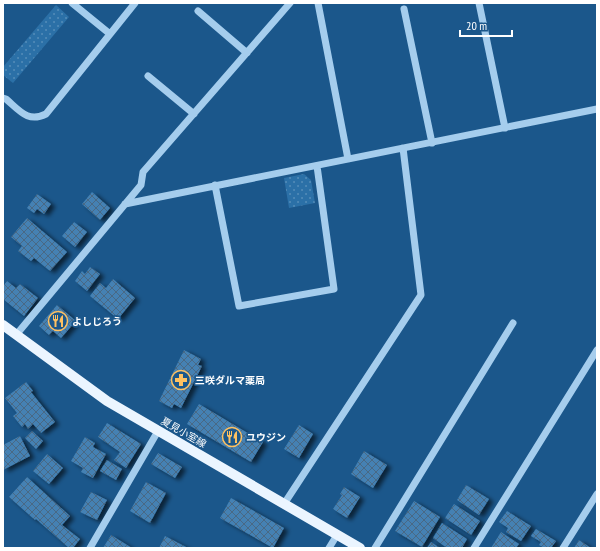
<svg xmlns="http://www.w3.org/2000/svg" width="600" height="551" font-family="'PT Sans Narrow','Noto Sans JP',sans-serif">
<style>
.park{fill:url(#park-dots)}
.building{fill:url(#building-cross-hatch);filter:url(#shadow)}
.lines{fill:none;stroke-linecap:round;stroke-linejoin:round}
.minor{stroke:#a5cded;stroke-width:7}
.major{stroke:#ebf5ff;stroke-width:10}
.labels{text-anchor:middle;stroke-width:3.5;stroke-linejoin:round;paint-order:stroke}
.poi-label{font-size:10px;font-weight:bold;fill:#fff;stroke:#1b578b;text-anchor:start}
.street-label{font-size:10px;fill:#fff;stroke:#1b578b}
</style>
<defs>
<pattern id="park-dots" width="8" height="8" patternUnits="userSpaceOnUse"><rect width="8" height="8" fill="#2b70a7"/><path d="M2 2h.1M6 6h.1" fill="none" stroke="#558db9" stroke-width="1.8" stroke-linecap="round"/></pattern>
<pattern id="building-cross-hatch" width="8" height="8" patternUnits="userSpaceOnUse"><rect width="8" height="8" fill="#4481b3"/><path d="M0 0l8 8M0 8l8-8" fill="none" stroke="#486985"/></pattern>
<filter id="shadow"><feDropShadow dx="4.5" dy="2.5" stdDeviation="2" flood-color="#0009"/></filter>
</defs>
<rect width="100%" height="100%" fill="#1b578b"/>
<path class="park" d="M 56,5 L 69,17 L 13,83 L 3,75 L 3,67 Z
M 304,174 L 311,180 L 315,203 L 289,208 L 284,178 Z"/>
<path class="building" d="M 92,192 L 110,208 L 100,220 L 82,204 Z
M 37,194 L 51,204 L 44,214 L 37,209 L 34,213 L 27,208 Z
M 27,218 L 67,252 L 50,271 L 34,258 L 31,261 L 18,251 L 22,246 L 11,237 Z
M 74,222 L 87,232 L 75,247 L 62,236 Z
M 90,267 L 100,274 L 87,291 L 75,281 L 82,271 L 85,274 Z
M 113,279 L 135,298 L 118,319 L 90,296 L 100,283 L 106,288 Z
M 7,281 L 16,288 L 20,284 L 38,298 L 24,316 L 3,299 L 3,286 Z
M 57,305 L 76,321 L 61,338 L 53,331 L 49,335 L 39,326 Z
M 184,350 L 201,359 L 198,365 L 202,366 L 181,408 L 174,404 L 172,408 L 159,401 Z
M 26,382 L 33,391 L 31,392 L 55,422 L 41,433 L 33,424 L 28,429 L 25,424 L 22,427 L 13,416 L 17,413 L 5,398 Z
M 199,404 L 263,442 L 251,462 L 187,424 Z
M 107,423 L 141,444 L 126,468 L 114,460 L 120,452 L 98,437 Z
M 299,425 L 313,434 L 299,458 L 284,449 Z
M 32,431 L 43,441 L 36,449 L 25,438 Z
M 20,436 L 30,456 L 3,470 L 3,445 Z
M 85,437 L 95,443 L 93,447 L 106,454 L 93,478 L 81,472 L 83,468 L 71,461 Z
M 364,451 L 387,465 L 373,488 L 351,474 Z
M 158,453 L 182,467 L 175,478 L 151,464 Z
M 47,454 L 63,468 L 49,484 L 33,471 Z
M 107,460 L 122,469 L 116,480 L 100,471 Z
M 27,477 L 70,516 L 62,525 L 80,539 L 73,548 L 69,548 L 36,519 L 35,520 L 9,497 Z
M 146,482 L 166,493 L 150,523 L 130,511 Z
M 466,485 L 489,499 L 479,515 L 457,500 Z
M 344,487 L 360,497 L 347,518 L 333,509 L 342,495 L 340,494 Z
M 91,492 L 107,500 L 97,520 L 80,512 Z
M 231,498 L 284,528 L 273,548 L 220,518 Z
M 414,501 L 440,517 L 422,547 L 395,531 Z
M 454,504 L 480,521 L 471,535 L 445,518 Z
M 507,511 L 531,526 L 521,541 L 506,532 L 508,528 L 499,522 Z
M 442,523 L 467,539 L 462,548 L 447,548 L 433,538 Z
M 536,529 L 556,541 L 551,548 L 544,548 L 539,545 L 541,542 L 531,536 Z
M 501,532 L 519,544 L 516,548 L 491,548 Z
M 111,535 L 132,548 L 103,548 Z
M 165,536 L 188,548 L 159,548 Z
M 579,540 L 591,548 L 574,548 Z
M 431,542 L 440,548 L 427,548 Z"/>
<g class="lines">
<path class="minor" d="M 72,3 L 110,34
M 318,3 L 348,159
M 479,3 L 505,128
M 404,9 L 432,143
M 198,11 L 247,53
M 148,76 L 194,114
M 3,98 L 6,99 C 20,111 28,123 46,114 L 135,3
M 215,185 L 239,306 L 334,289 L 317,166
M 125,204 L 597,109
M 16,335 L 141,185 L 143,172 L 290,3
M 284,504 L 421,295 L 403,148
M 90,548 L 158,431
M 329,548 L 337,535
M 375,548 L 513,323
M 474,548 L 597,350
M 563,548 L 597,494"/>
<path class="major" d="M 3,325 L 107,401 L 360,548"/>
</g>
<defs>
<g id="restaurant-ring" transform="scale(1)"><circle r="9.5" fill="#1b578b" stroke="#fec162" stroke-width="1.5"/><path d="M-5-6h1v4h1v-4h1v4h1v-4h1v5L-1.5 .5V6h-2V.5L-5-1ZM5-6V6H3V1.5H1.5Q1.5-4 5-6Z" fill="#fec162"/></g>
<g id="pharmacy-ring" transform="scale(1)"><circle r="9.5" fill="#1b578b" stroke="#fec162" stroke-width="1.5"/><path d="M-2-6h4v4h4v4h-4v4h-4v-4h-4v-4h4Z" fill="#fec162"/></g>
</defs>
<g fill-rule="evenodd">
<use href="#restaurant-ring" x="58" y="321"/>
<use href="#pharmacy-ring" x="181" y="380"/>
<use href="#restaurant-ring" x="232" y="437"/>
</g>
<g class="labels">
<g class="poi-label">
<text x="72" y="325">よしじろう</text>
<text x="195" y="384">三咲ダルマ薬局</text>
<text x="246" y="441">ユウジン</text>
</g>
<g class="street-label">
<text transform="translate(184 432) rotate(30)" y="4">夏見小室線</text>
</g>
</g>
<rect width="600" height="551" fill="none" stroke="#ffffff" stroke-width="8"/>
<path d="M460 30v6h52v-6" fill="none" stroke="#ffffff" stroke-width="2"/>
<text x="466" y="30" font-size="12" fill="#ffffff" stroke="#1b578b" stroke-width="3" paint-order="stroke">20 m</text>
</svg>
